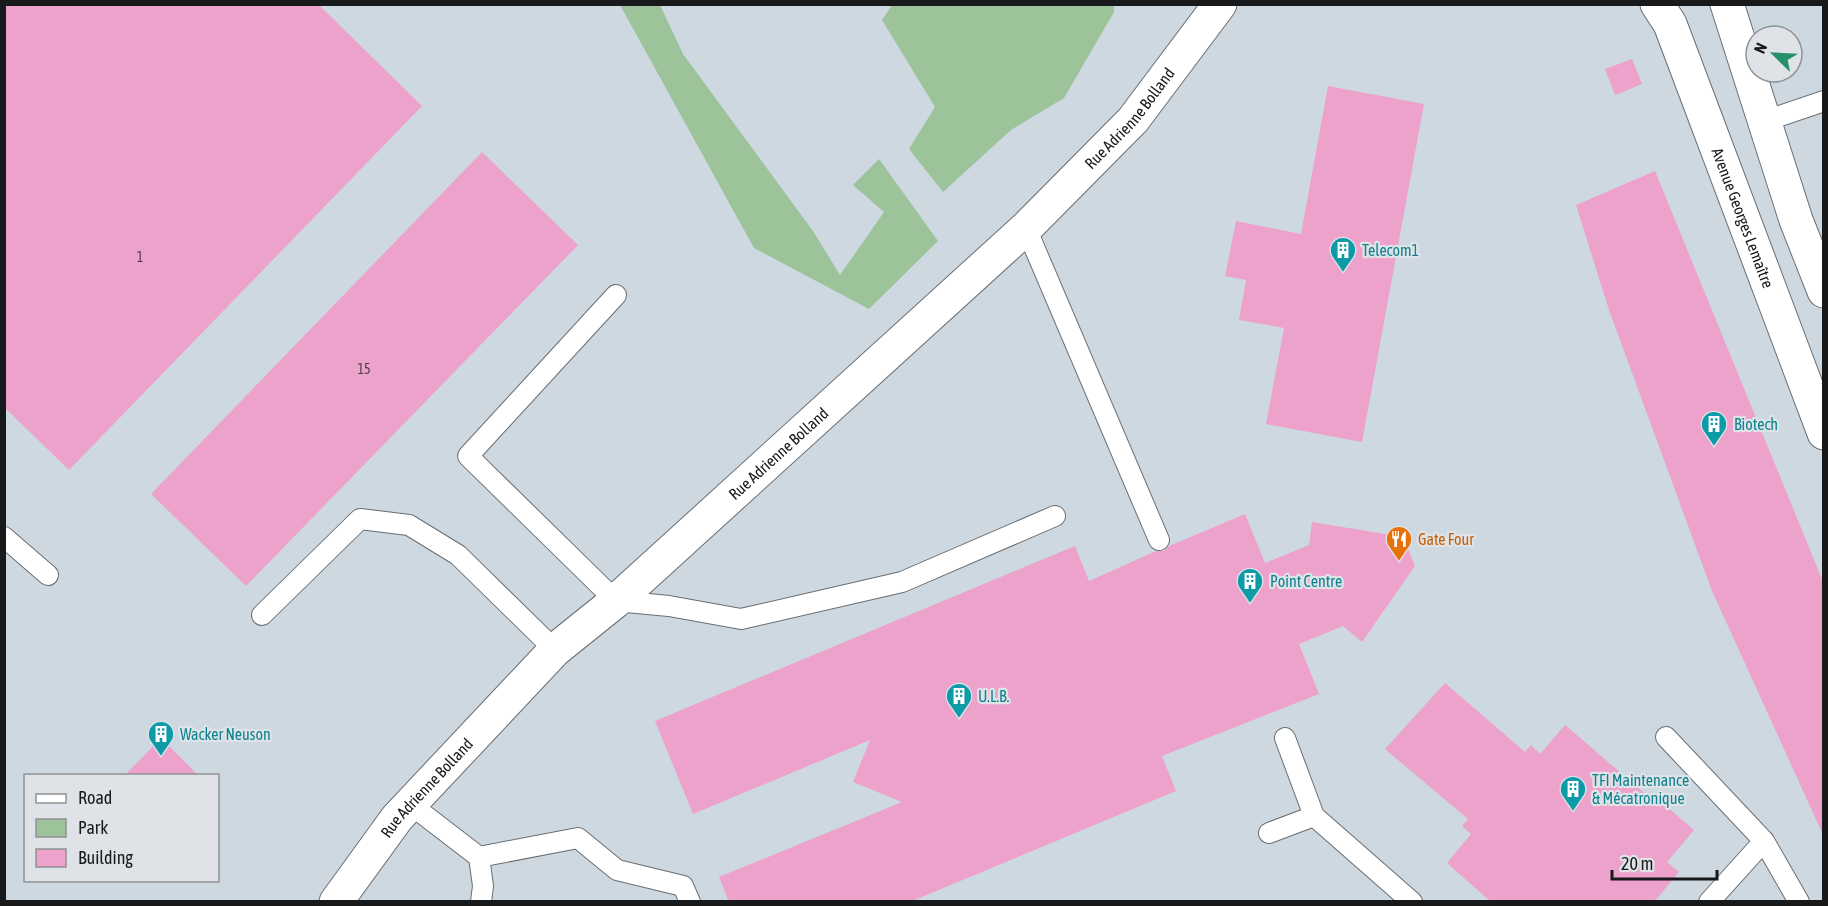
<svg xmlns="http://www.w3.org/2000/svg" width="1828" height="906" font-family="'Asap Condensed',sans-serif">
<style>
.built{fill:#ced8e1;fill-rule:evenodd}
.green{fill:#9cc39a}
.building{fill:#eca2ca}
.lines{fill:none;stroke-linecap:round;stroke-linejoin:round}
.lane-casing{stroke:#6a6e71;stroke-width:22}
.street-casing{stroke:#6a6e71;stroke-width:35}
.secondary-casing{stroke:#6a6e71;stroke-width:35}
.lane{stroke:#fff;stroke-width:20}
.street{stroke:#fff;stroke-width:33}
.secondary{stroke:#fff;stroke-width:33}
.labels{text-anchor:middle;stroke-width:4.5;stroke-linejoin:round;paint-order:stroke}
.number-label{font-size:14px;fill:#4d3b46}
.street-label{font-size:16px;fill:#18191a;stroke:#dfe3e7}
.culture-label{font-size:16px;fill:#0d838f;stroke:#dfe3e7;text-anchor:start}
.food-label{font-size:16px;fill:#c56008;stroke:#dfe3e7;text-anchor:start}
</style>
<rect width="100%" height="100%" fill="#dfe3e7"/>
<path class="built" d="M 5,5 L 1823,5 L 1823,901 L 5,901 ZM 1756,36 L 1792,36 L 1792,72 L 1756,72 ZM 26,776 L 218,776 L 218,880 L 26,880 Z"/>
<path class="green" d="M 620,5 L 660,5 L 683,54 L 813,231 L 840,275 L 884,212 L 853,185 L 879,159 L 938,241 L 869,309 L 754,248 Z
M 892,5 L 1114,4 L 1114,12 L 1064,98 L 1011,130 L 943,192 L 909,149 L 935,107 L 882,20 Z"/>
<path class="building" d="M 4,4 L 318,4 L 422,106 L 69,470 L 4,407 Z
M 1632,59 L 1642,84 L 1615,95 L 1605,69 Z
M 1328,86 L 1424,104 L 1362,442 L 1266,424 L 1284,328 L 1239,320 L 1246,280 L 1225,276 L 1236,221 L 1301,234 Z
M 482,152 L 578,245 L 246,586 L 151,494 Z
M 1655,171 L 1824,584 L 1824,837 L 1712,591 L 1609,310 L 1576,205 Z
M 1245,514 L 1265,563 L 1309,545 L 1312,522 L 1403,537 L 1415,566 L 1362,642 L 1343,626 L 1299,644 L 1319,694 L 1162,756 L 1176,791 L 910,902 L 729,902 L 719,877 L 902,802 L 853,782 L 870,740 L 693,814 L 655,721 L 1075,546 L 1089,581 L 1156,551 L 1164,551 L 1169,546 Z
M 1445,683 L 1525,752 L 1531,745 L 1540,754 L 1565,725 L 1649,797 L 1652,794 L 1694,830 L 1667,862 L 1679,872 L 1654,902 L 1491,902 L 1447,863 L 1471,834 L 1462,826 L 1468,819 L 1385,749 Z
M 161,738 L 199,776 L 124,776 Z"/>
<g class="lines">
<g class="lane-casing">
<path id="lane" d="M 1765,121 L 1824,101
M 1026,228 L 1159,540
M 616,295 L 468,456 L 616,601 L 669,606 L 741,619 L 902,582 L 1055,516
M 4,537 L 48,575
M 262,615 L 360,519 L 409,525 L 458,555 L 555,650
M 1666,737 L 1764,841 L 1799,902
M 1285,738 L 1314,816
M 410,804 L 479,857 L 483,886 L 481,902
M 1269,833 L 1314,816 L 1412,902
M 479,857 L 578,838 L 617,870 L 683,886 L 690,902
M 1709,902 L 1764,841"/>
</g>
<g class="street-casing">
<g id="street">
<path id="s1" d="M 1657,4 L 1670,24 L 1824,433"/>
<path d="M 1727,4 L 1796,220 L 1824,291"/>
</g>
</g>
<g class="secondary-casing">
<g id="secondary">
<path id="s2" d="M 336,902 L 397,818 L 555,650 L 616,601 L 1026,228 L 1133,120 L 1220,4"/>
</g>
</g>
<use href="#lane" class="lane"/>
<use href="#street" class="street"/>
<use href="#secondary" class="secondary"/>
</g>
<defs>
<g id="building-pin" transform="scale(1.35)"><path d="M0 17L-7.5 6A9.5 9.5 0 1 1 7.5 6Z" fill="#0f9aa8" stroke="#dfe3e7"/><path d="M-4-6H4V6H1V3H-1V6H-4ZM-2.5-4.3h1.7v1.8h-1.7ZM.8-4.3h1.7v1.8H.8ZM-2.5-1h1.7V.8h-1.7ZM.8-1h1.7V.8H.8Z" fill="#fff"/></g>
<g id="restaurant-pin" transform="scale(1.35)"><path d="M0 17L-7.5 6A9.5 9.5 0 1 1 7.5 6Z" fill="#e8710a" stroke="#dfe3e7"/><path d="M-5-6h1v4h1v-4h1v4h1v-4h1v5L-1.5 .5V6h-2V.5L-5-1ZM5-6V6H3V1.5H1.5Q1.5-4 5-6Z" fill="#fff"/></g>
</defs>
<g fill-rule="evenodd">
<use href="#building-pin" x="1343" y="250"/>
<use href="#building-pin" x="1714" y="424"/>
<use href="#restaurant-pin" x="1399" y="539"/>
<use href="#building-pin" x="1250" y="581"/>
<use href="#building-pin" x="959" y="696"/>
<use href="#building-pin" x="161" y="734"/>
<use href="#building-pin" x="1573" y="789"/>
</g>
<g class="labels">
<g class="number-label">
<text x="140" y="262">1</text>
<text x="364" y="374">15</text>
</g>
<g class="street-label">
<text dy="6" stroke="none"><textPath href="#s2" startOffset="1118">Rue Adrienne Bolland</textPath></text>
<text dy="6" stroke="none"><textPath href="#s1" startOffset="231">Avenue Georges Lemaître</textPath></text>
<text dy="6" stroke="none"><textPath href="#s2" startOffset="632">Rue Adrienne Bolland</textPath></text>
<text dy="6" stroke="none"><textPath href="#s2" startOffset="146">Rue Adrienne Bolland</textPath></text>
</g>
<g class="culture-label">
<text x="1362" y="256">Telecom1</text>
<text x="1734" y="430">Biotech</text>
<text x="1270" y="587">Point Centre</text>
<text x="978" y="702">U.L.B.</text>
<text x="180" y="740">Wacker Neuson</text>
<text x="1592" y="786">TFI Maintenance<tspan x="1592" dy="18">&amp; Mécatronique</tspan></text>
</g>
<g class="food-label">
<text x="1418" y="545">Gate Four</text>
</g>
</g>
<rect width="1828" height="906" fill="none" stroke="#18191a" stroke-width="12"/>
<rect x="24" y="774" width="195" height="108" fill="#dfe3e7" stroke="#8f9295" stroke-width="1.5"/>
<rect x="36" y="794" width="30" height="9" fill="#ffffff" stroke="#8f9295" stroke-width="1.5"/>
<text x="78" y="804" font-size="18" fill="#18191a">Road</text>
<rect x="36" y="819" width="30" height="18" fill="#9cc39a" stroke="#8f9295" stroke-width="1.5"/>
<text x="78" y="834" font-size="18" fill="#18191a">Park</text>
<rect x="36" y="849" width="30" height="18" fill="#eca2ca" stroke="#8f9295" stroke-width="1.5"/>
<text x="78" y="864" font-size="18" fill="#18191a">Building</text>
<g transform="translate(1774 54) rotate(294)"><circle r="28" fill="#dfe3e7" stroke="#8f9295" stroke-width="1.5"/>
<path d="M0-4.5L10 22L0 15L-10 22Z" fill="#268f6c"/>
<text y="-9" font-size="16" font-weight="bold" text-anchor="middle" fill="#18191a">N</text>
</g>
<path d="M1612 870v9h105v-9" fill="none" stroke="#18191a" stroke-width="3"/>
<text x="1621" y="870" font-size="18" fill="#18191a" stroke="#dfe3e7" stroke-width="4.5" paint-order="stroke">20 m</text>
</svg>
